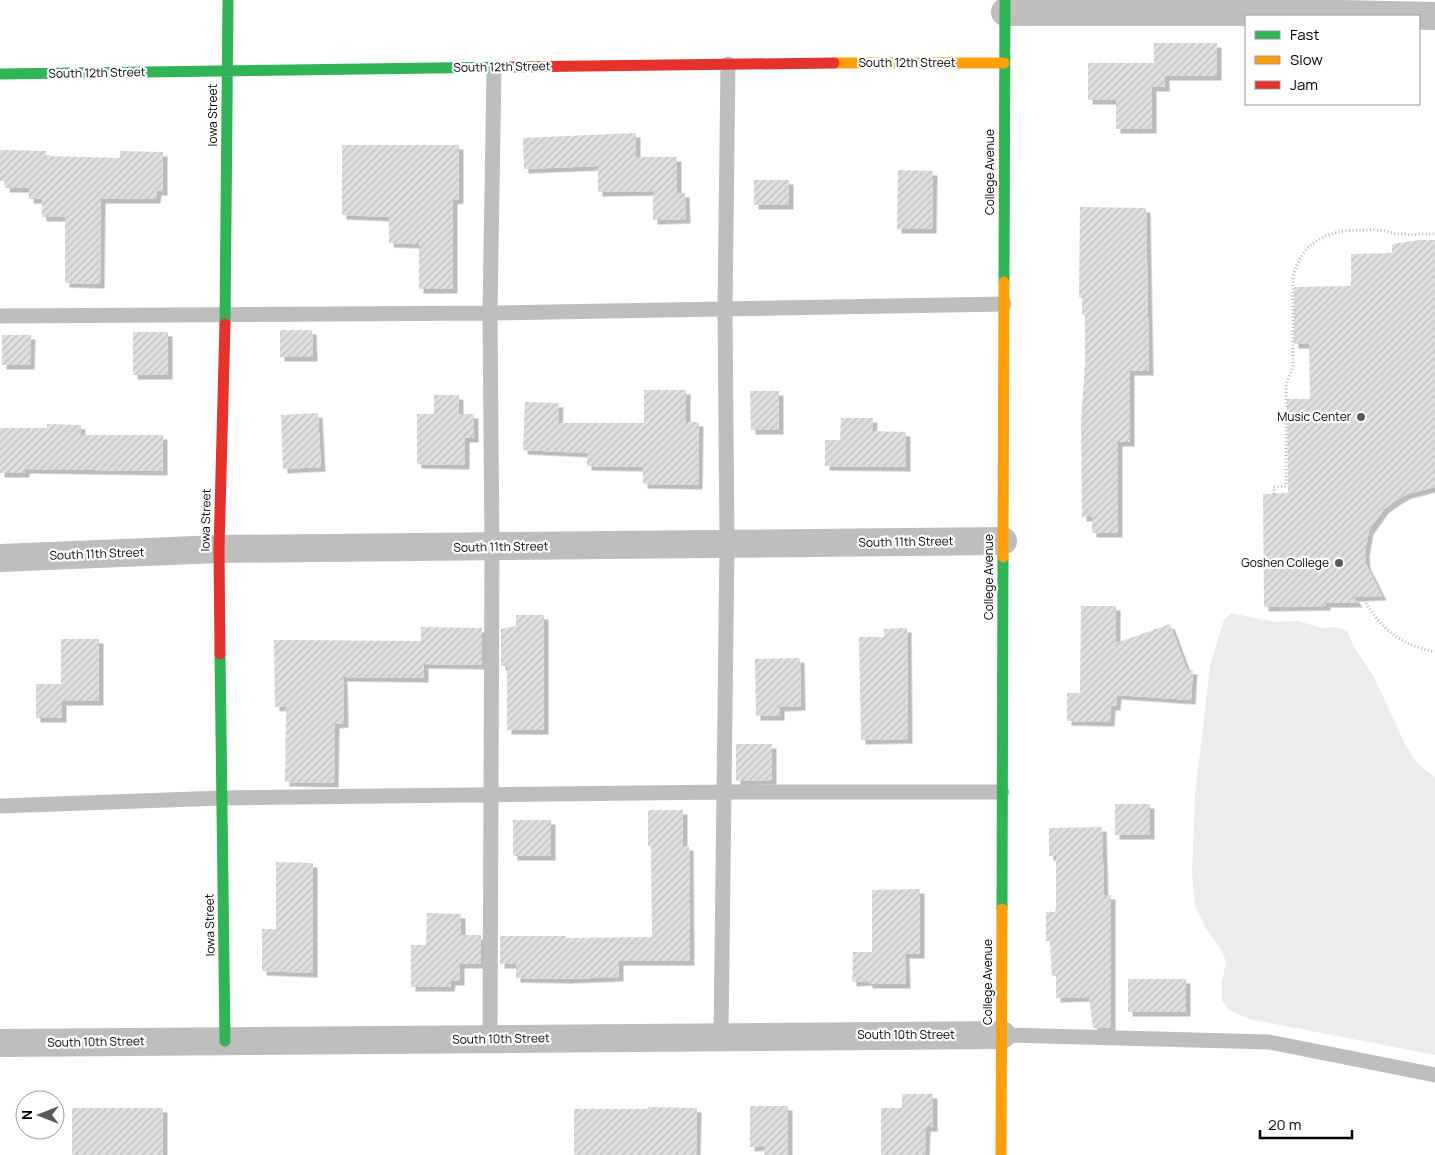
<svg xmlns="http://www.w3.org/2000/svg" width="1435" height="1155" font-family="Manrope,sans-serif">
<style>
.green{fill:#ececec}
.building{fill:url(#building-hatch);filter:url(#shadow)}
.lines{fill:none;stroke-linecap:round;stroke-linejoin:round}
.path{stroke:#b9b9b9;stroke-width:3;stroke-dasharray:1 2.5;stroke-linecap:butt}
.lane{stroke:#bebebe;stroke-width:15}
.street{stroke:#bebebe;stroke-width:28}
.fast{stroke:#30b455;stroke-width:11}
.slow{stroke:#ff9f0a;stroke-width:11}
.jam{stroke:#e5322d;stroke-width:11}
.poi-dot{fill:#595959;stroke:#fff;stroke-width:2}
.labels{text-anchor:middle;stroke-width:4.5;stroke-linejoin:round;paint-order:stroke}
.street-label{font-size:12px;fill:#000;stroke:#fff}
.poi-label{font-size:12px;fill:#000;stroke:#fff;text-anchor:end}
</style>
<defs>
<pattern id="building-hatch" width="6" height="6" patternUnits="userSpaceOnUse" patternTransform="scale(1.25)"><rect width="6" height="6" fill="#dfdfdf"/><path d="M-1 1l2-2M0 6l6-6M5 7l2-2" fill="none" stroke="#bebebe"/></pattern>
<filter id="shadow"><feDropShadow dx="4.5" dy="4.5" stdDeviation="0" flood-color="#0004"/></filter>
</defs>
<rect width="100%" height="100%" fill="#fff"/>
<path class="green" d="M 1231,613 L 1275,622 L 1298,621 L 1322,628 L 1336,627 L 1347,631 L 1355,649 L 1374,677 L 1406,746 L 1417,763 L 1435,777 L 1435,1055 L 1249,1019 L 1229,1010 L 1222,1000 L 1222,982 L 1226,962 L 1221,949 L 1207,930 L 1195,906 L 1192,873 L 1195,796 L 1210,665 L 1224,620 Z"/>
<path class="building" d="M 1154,43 L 1217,43 L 1217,76 L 1165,76 L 1165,87 L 1152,87 L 1152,129 L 1116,129 L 1116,100 L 1088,100 L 1088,63 L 1154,63 Z
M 636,133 L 636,157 L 677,157 L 677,193 L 685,193 L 686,219 L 653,220 L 653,191 L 598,192 L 598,166 L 524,169 L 523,138 Z
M 342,145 L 459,145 L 459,199 L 453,200 L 453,289 L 419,289 L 419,244 L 389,243 L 389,217 L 342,215 Z
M 0,150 L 46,151 L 46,156 L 120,158 L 120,151 L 163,152 L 163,191 L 157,191 L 156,199 L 101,199 L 100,284 L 65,283 L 65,217 L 42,217 L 42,199 L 29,199 L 29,188 L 5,188 L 6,181 L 0,181 Z
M 898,170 L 933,171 L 932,229 L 897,229 Z
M 754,180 L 789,180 L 789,205 L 754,205 Z
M 1080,207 L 1146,208 L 1149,371 L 1130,371 L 1130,442 L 1118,442 L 1118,533 L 1092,533 L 1092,517 L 1082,517 L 1081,422 L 1085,364 L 1085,315 L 1082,315 L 1082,298 L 1079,298 Z
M 1420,240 L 1435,240 L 1435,487 L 1407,494 L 1395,501 L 1384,509 L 1369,530 L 1365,552 L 1366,564 L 1382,596 L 1354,597 L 1358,603 L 1326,603 L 1326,606 L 1264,607 L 1263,494 L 1288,493 L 1287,399 L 1310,399 L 1309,344 L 1294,344 L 1294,287 L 1351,286 L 1351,254 L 1392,253 L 1392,244 Z
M 280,330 L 312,330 L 313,357 L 280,357 Z
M 133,332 L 168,332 L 168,375 L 133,375 Z
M 2,335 L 31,335 L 30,365 L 2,365 Z
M 644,390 L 686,390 L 686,422 L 699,422 L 698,485 L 643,484 L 643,467 L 587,466 L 587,453 L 523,450 L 525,402 L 559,403 L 558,423 L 644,423 Z
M 750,391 L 779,391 L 779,430 L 751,430 Z
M 434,395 L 459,395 L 459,414 L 474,414 L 474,438 L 465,438 L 465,465 L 417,464 L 417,414 L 434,414 Z
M 318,413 L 321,467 L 283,469 L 281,415 Z
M 841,418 L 873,418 L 872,431 L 906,432 L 906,467 L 825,466 L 825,440 L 840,440 Z
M 47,424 L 81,425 L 81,435 L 163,435 L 163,471 L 25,469 L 25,473 L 0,473 L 0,428 L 47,428 Z
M 1081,606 L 1116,606 L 1116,643 L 1170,624 L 1187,670 L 1193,670 L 1191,700 L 1117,695 L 1116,706 L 1111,706 L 1110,722 L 1067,721 L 1067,693 L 1080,693 Z
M 516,615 L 544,615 L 544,730 L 507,730 L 507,666 L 501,666 L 501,629 L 516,626 Z
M 421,627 L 482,628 L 482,665 L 424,664 L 424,678 L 343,677 L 344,723 L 335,724 L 334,783 L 285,782 L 286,706 L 275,707 L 274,640 L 421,641 Z
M 907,628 L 908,739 L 861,740 L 859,637 L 884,637 L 884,629 Z
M 61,639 L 99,639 L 99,701 L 62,701 L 62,718 L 36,718 L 36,684 L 61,684 Z
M 800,658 L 801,706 L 780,707 L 780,716 L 756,716 L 755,659 Z
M 736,744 L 772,744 L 772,780 L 736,781 Z
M 1115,804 L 1150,804 L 1150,835 L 1115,835 Z
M 648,810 L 683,810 L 683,846 L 689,846 L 690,961 L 619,961 L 619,977 L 565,979 L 516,978 L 516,964 L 500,964 L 500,936 L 566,936 L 566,938 L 652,937 L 651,846 L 648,846 Z
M 513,820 L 551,820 L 551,856 L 513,856 Z
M 1102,827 L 1104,895 L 1111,895 L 1111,1028 L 1093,1028 L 1089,997 L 1056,998 L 1056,976 L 1052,976 L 1050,941 L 1046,941 L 1046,912 L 1055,912 L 1056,907 L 1056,856 L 1049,856 L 1049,828 Z
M 276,862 L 313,863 L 313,973 L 262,971 L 262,929 L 276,929 Z
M 920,889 L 920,954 L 905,954 L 906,984 L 868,984 L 868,981 L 852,982 L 853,952 L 872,952 L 872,890 Z
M 427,913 L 461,914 L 461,935 L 481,935 L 481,964 L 460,964 L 460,981 L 451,981 L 450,987 L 411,987 L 411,945 L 426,945 Z
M 1128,979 L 1186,979 L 1186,1012 L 1128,1012 Z
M 902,1094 L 933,1094 L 933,1127 L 926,1127 L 925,1155 L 881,1155 L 881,1108 L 902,1108 Z
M 750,1106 L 788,1106 L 788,1155 L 764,1155 L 764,1146 L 750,1147 Z
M 648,1107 L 697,1108 L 696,1155 L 574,1155 L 574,1109 L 648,1109 Z
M 72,1108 L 163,1108 L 163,1155 L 72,1155 Z"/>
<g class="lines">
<path class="path" d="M 1274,494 L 1274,487 L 1286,486 L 1286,384 L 1293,367 L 1293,277 C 1303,234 1339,228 1378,230 C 1385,230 1393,234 1400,234 C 1412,235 1424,234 1435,234
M 1362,597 C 1382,630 1397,643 1435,652"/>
<path class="lane" d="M 0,316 L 490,313 L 1004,304
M 0,806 L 222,798 L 724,792 L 1002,792
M 1002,1035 L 1269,1042 L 1435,1075
M 721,1037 L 727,544 L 725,308 L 728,64
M 490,1039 L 492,547 L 490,313 L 494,68"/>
<path class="street" d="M 1005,12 L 1243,12 L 1435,16
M 0,558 L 219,549 L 1003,541
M 0,1043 L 1002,1035"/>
<path class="fast" d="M 0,74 L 506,67
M 1004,282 L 1005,0
M 225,324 L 228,0
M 220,654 L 225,1041
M 1002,909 L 1003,557"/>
<path class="slow" d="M 834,63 L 1004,63
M 1003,557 L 1004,282
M 1001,1155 L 1002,909"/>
<path class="jam" d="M 506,67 L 834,63
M 220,654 L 219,549 L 225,324"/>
</g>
<g class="poi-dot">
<circle cx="1361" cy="417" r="5"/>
<circle cx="1339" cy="563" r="5"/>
</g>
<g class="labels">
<g class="street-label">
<text x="907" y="67">South 12th Street</text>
<text transform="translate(502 67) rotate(-1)" y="4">South 12th Street</text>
<text transform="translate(97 73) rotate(-1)" y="4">South 12th Street</text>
<text transform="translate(213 115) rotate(-90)" y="4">Iowa Street</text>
<text transform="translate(990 172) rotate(-90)" y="4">College Avenue</text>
<text transform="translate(206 520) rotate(-89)" y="4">Iowa Street</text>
<text transform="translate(906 542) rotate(-1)" y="4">South 11th Street</text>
<text transform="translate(501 547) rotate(-1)" y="4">South 11th Street</text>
<text transform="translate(97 554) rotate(-2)" y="4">South 11th Street</text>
<text transform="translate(989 577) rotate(-90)" y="4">College Avenue</text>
<text transform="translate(210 925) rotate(-91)" y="4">Iowa Street</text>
<text transform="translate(988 982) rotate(-90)" y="4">College Avenue</text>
<text x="906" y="1039">South 10th Street</text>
<text transform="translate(501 1039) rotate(-1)" y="4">South 10th Street</text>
<text transform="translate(96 1042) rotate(-1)" y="4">South 10th Street</text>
</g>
<g class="poi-label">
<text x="1351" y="421">Music Center</text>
<text x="1329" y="567">Goshen College</text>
</g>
</g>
<rect x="1245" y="15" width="175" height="90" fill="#ffffff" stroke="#999999"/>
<rect x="1255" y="31" width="25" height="8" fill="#30b455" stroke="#999999"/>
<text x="1290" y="40" font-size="15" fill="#000000">Fast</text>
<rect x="1255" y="56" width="25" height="8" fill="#ff9f0a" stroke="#999999"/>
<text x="1290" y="65" font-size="15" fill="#000000">Slow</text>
<rect x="1255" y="81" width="25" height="8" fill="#e5322d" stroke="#999999"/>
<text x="1290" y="90" font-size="15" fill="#000000">Jam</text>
<g transform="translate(40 1115) rotate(270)"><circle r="24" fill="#ffffff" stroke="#999999"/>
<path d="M0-4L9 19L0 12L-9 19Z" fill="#595959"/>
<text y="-8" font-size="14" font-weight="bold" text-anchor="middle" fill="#000000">N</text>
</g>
<path d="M1260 1130v8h92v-8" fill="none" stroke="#000000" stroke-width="2.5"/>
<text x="1268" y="1130" font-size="15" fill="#000000" stroke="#ffffff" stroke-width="4" paint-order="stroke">20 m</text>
</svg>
